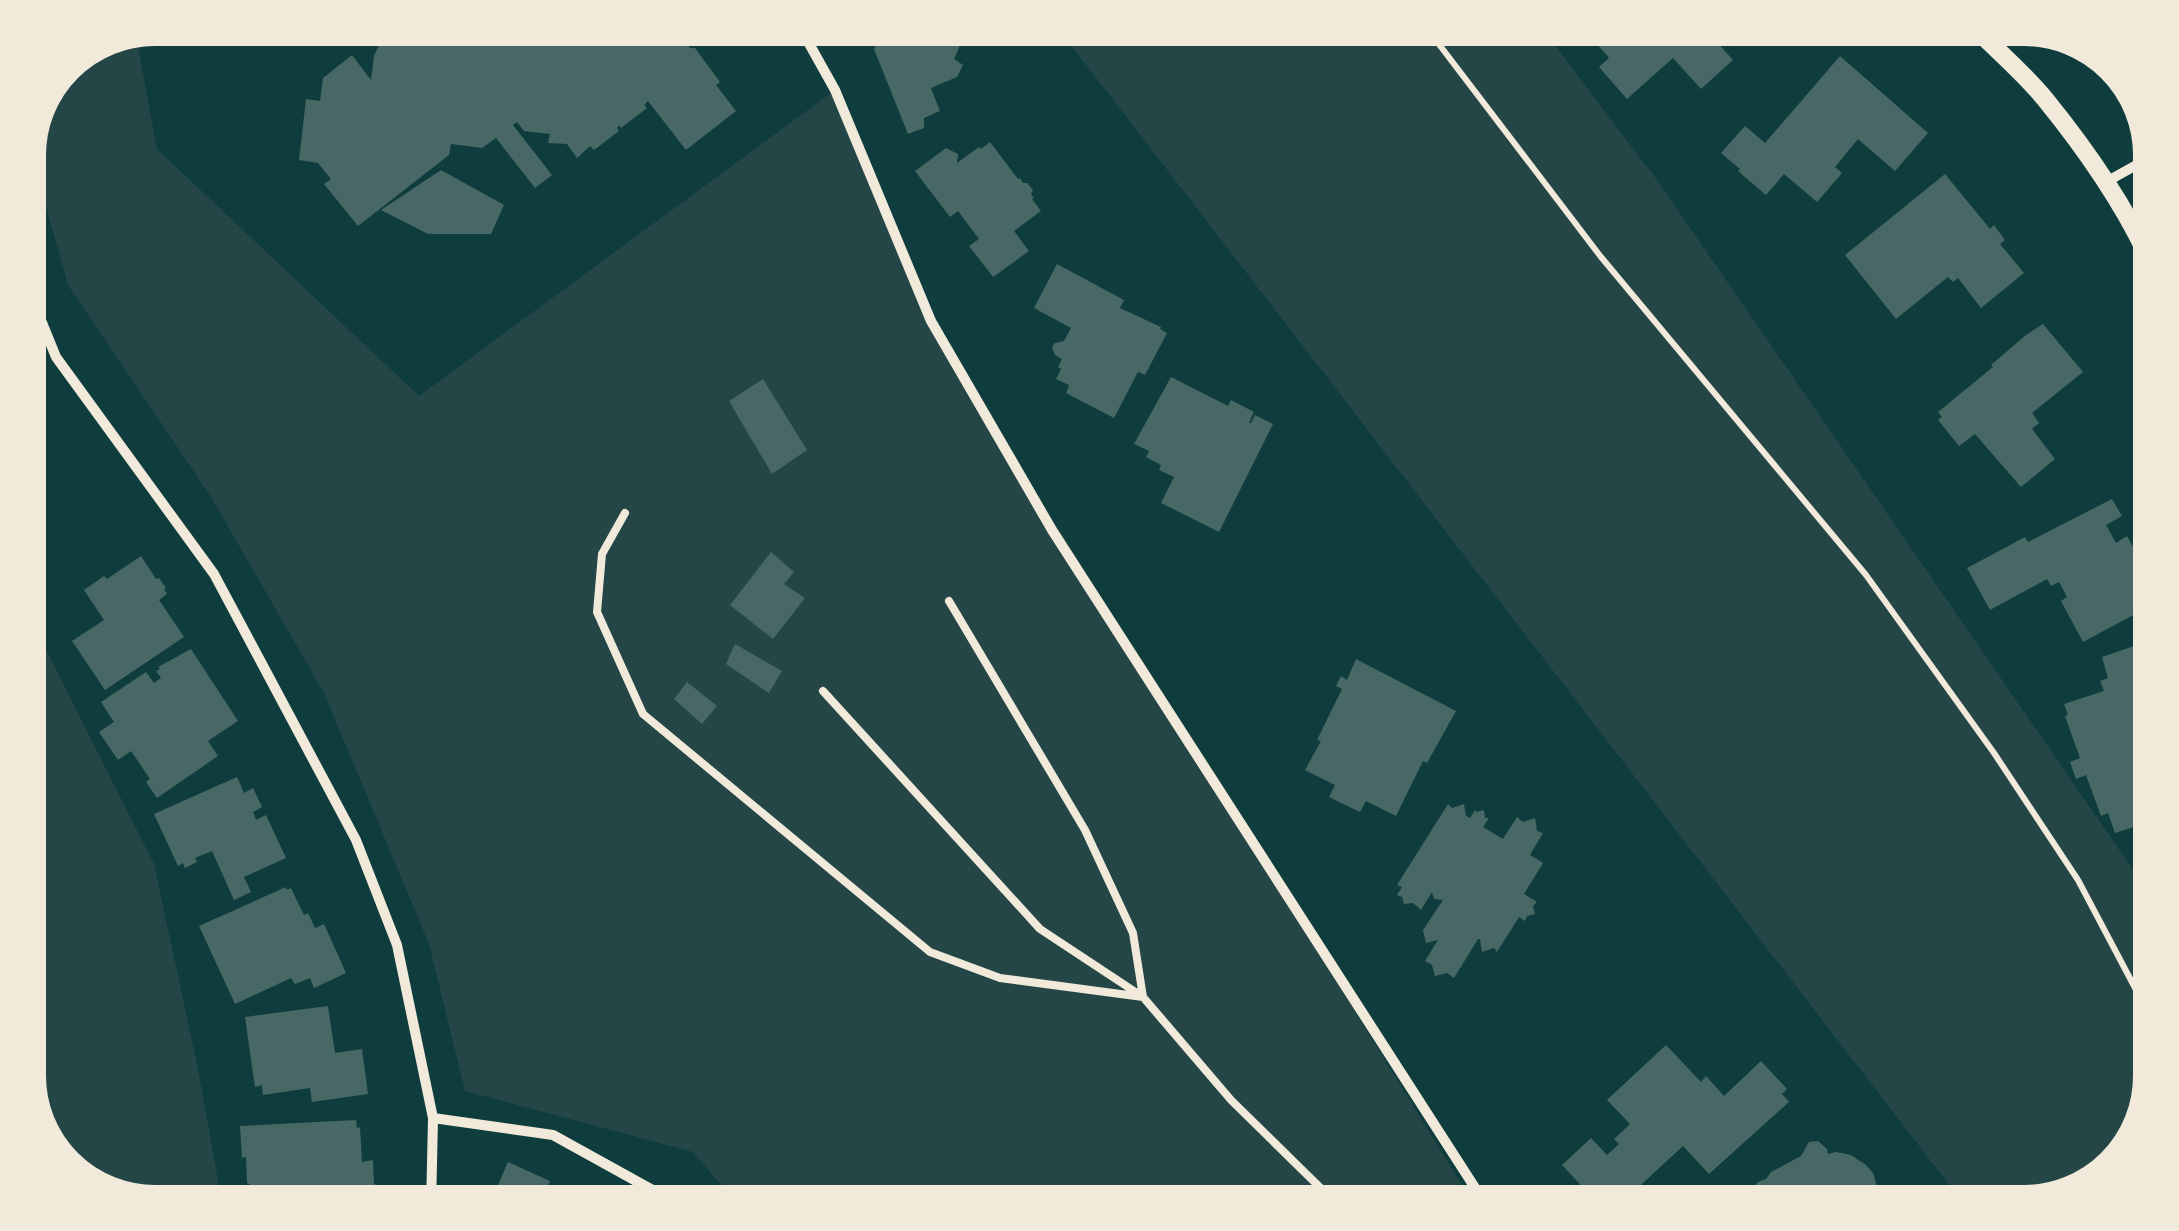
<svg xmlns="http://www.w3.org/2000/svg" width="2179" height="1231" font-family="'Golos Text',sans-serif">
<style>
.green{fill:#244646}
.building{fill:#486865}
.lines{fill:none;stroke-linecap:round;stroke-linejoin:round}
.path{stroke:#f1e9da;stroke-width:6}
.service{stroke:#f1e9da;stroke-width:8}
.minor{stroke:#f1e9da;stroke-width:10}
.tertiary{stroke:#f1e9da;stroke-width:18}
.rim{fill:none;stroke:#f1e9da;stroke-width:12}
</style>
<rect width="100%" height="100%" fill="#0f3d3e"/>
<path class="green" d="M 1054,23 L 1538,23 L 1657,180 L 2156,903 L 2156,1076 L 2139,1142 L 2091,1190 L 2024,1208 L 1967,1208 Z
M 135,31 L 157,149 L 419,396 L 835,90 L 948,349 L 1476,1208 L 741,1208 L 693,1152 L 465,1091 L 429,944 L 324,693 L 211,497 L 68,285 L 29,146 L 32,126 L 62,61 Z
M 23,374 L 45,415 L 23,527 Z
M 23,604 L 154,864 L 198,1069 L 223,1208 L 155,1208 L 89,1191 L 45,1149 L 23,1084 Z"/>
<path class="building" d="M 463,22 L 584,22 L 590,30 L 597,24 L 607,23 L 636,27 L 641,23 L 652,39 L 664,29 L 675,29 L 690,48 L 695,48 L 720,82 L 716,85 L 736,111 L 686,150 L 648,101 L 644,105 L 647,108 L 621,128 L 619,125 L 617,128 L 619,131 L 594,150 L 590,146 L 577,158 L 567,144 L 548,143 L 550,134 L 524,131 L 517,122 L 513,125 L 552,175 L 535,188 L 496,138 L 482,148 L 451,144 L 449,155 L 358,226 L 324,184 L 331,179 L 318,163 L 299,160 L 306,99 L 320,101 L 323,78 L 352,55 L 371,80 L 374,56 L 378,47 L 386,41 L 395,39 L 410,41 L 411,27 L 417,27 L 432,46 Z
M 859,22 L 949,22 L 948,26 L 965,34 L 954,59 L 963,65 L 957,77 L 931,88 L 940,111 L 924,118 L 924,128 L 908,134 L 874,49 L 880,37 L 869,32 L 871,29 Z
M 1605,22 L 1699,22 L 1733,60 L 1701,89 L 1673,58 L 1627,99 L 1599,67 L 1609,58 L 1590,36 Z
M 1840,56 L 1928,133 L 1895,171 L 1858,139 L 1835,167 L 1842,173 L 1817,202 L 1784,174 L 1766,195 L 1738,171 L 1740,169 L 1721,153 L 1745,126 L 1765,143 Z
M 990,142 L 1018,179 L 1020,178 L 1023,183 L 1027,183 L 1033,190 L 1031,194 L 1034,198 L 1032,199 L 1041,211 L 1014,231 L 1029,251 L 993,277 L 969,246 L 979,239 L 958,211 L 950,217 L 915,171 L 946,148 L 958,154 L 957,163 L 979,147 L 981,149 Z
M 441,170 L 504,205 L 491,234 L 428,234 L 381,210 Z
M 1945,174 L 1990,229 L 1994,225 L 2005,240 L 2000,244 L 2024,273 L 1981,308 L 1958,278 L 1953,282 L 1948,277 L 1896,319 L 1845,255 Z
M 1057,264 L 1124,300 L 1120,308 L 1161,327 L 1160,329 L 1167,333 L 1145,375 L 1138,372 L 1114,418 L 1066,393 L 1069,385 L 1056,379 L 1061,369 L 1058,367 L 1062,359 L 1055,355 L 1052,347 L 1055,343 L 1064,341 L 1071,328 L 1034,308 Z
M 2043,324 L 2083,372 L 2032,413 L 2039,423 L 2032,429 L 2055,459 L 2021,487 L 1975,434 L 1959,446 L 1938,420 L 1942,417 L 1938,412 L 1993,367 L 1991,365 L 2026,335 Z
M 1171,377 L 1228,406 L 1231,400 L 1254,412 L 1249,423 L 1251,423 L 1255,415 L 1273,424 L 1219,532 L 1161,503 L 1174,477 L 1159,470 L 1161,465 L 1146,457 L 1149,451 L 1134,444 Z
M 763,379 L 807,450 L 772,474 L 729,401 Z
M 2112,499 L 2122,516 L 2106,525 L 2116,543 L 2127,536 L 2150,578 L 2140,583 L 2152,605 L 2083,642 L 2061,601 L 2067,597 L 2059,582 L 2051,586 L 2047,579 L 1990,610 L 1967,568 L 2025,537 L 2028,542 Z
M 771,552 L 794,572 L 784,584 L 805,598 L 773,639 L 730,605 Z
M 141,556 L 156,579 L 159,578 L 166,588 L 164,589 L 167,594 L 159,600 L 184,637 L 105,690 L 72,641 L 104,620 L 84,590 L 104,576 L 107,579 Z
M 735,644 L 782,671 L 769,693 L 726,664 Z
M 2140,644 L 2147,666 L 2144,667 L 2156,701 L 2156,820 L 2115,833 L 2108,813 L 2101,816 L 2086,775 L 2076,779 L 2070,762 L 2080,758 L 2065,716 L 2068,715 L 2064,704 L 2104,691 L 2100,681 L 2108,678 L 2102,657 Z
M 191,649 L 238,721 L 208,741 L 218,756 L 157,798 L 146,782 L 150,779 L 131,751 L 118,760 L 99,732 L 114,722 L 101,702 L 146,672 L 154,683 L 161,678 L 156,671 L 160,669 L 158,667 Z
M 1356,659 L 1456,711 L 1427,763 L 1423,761 L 1396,816 L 1366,801 L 1360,812 L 1329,797 L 1335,785 L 1305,770 L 1321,741 L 1317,740 L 1342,689 L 1336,686 L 1341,676 L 1347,680 Z
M 687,682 L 717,706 L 702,724 L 674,699 Z
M 237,777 L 244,793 L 253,788 L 262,807 L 253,812 L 256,820 L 266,815 L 286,858 L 244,877 L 251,892 L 234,900 L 212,851 L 195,858 L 197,862 L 185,868 L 183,863 L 178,866 L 154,814 Z
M 1448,804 L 1452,808 L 1464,804 L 1466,816 L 1470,818 L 1475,810 L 1476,812 L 1484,810 L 1485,818 L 1489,818 L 1483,827 L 1503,839 L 1517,817 L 1523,822 L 1535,818 L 1537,831 L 1543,833 L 1530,855 L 1543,863 L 1524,894 L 1537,902 L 1533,906 L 1535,914 L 1527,916 L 1525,921 L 1519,917 L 1497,952 L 1494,948 L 1482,952 L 1480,939 L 1478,939 L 1454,978 L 1447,973 L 1435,976 L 1432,965 L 1425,961 L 1438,940 L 1426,943 L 1423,930 L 1443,900 L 1434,899 L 1432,892 L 1421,910 L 1413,903 L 1404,904 L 1402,897 L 1397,895 L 1402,887 L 1397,885 Z
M 286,887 L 287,890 L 291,888 L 304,915 L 308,913 L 315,928 L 324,924 L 346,973 L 314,988 L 310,978 L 295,984 L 291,978 L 235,1004 L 199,926 Z
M 2156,899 L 2156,945 L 2145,939 L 2137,920 L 2146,903 Z
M 328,1006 L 335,1053 L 362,1049 L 368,1094 L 312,1102 L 310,1088 L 263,1095 L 262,1085 L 255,1087 L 245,1017 Z
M 1666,1045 L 1701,1082 L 1706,1076 L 1724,1096 L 1761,1061 L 1787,1089 L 1782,1094 L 1789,1102 L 1709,1174 L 1683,1146 L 1616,1208 L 1602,1208 L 1562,1165 L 1591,1138 L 1607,1155 L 1619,1144 L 1614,1139 L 1630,1124 L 1607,1100 Z
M 356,1120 L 357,1128 L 360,1127 L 362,1162 L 373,1160 L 374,1184 L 379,1186 L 380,1208 L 269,1208 L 260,1203 L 266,1193 L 247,1183 L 246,1157 L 242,1158 L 240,1126 Z
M 1818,1141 L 1827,1149 L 1828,1154 L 1836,1152 L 1851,1155 L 1866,1165 L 1873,1173 L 1880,1197 L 1888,1202 L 1893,1208 L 1742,1208 L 1739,1203 L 1740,1195 L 1746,1189 L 1753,1188 L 1758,1182 L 1766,1179 L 1771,1172 L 1801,1156 L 1809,1142 Z
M 508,1162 L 550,1181 L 545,1191 L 585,1208 L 495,1208 L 489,1206 Z"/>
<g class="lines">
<path class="path" d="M 1422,22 L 1601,257 L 1866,575 L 1994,753 L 2078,880 L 2143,1003 L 2156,1010
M 2143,1004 L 2156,1034"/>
<path class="service" d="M 625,513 L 602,554 L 597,612 L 643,714 L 930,952 L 1000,978 L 1143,997 L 1040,929 L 823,691
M 949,601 L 1085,830 L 1133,933 L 1143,997 L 1231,1100 L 1341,1208"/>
<path class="minor" d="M 797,22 L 835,90 L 931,321 L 1052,530 L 1488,1208
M 2106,182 L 2156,154
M 23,276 L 56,357 L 214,574 L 356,840 L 397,945 L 433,1118 L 431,1208
M 433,1118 L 553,1135 L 685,1208"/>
<path class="tertiary" d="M 1969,22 C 1994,48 2023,72 2045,99 C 2088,152 2130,212 2156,275"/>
</g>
<path d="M0 0H2179V1231H0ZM155 40H2024A115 115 0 0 1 2139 155V1076A115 115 0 0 1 2024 1191H155A115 115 0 0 1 40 1076V155A115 115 0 0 1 155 40Z" fill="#f1e9da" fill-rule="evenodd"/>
<path class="rim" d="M155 40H2024A115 115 0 0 1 2139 155V1076A115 115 0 0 1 2024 1191H155A115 115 0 0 1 40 1076V155A115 115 0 0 1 155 40Z"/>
</svg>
